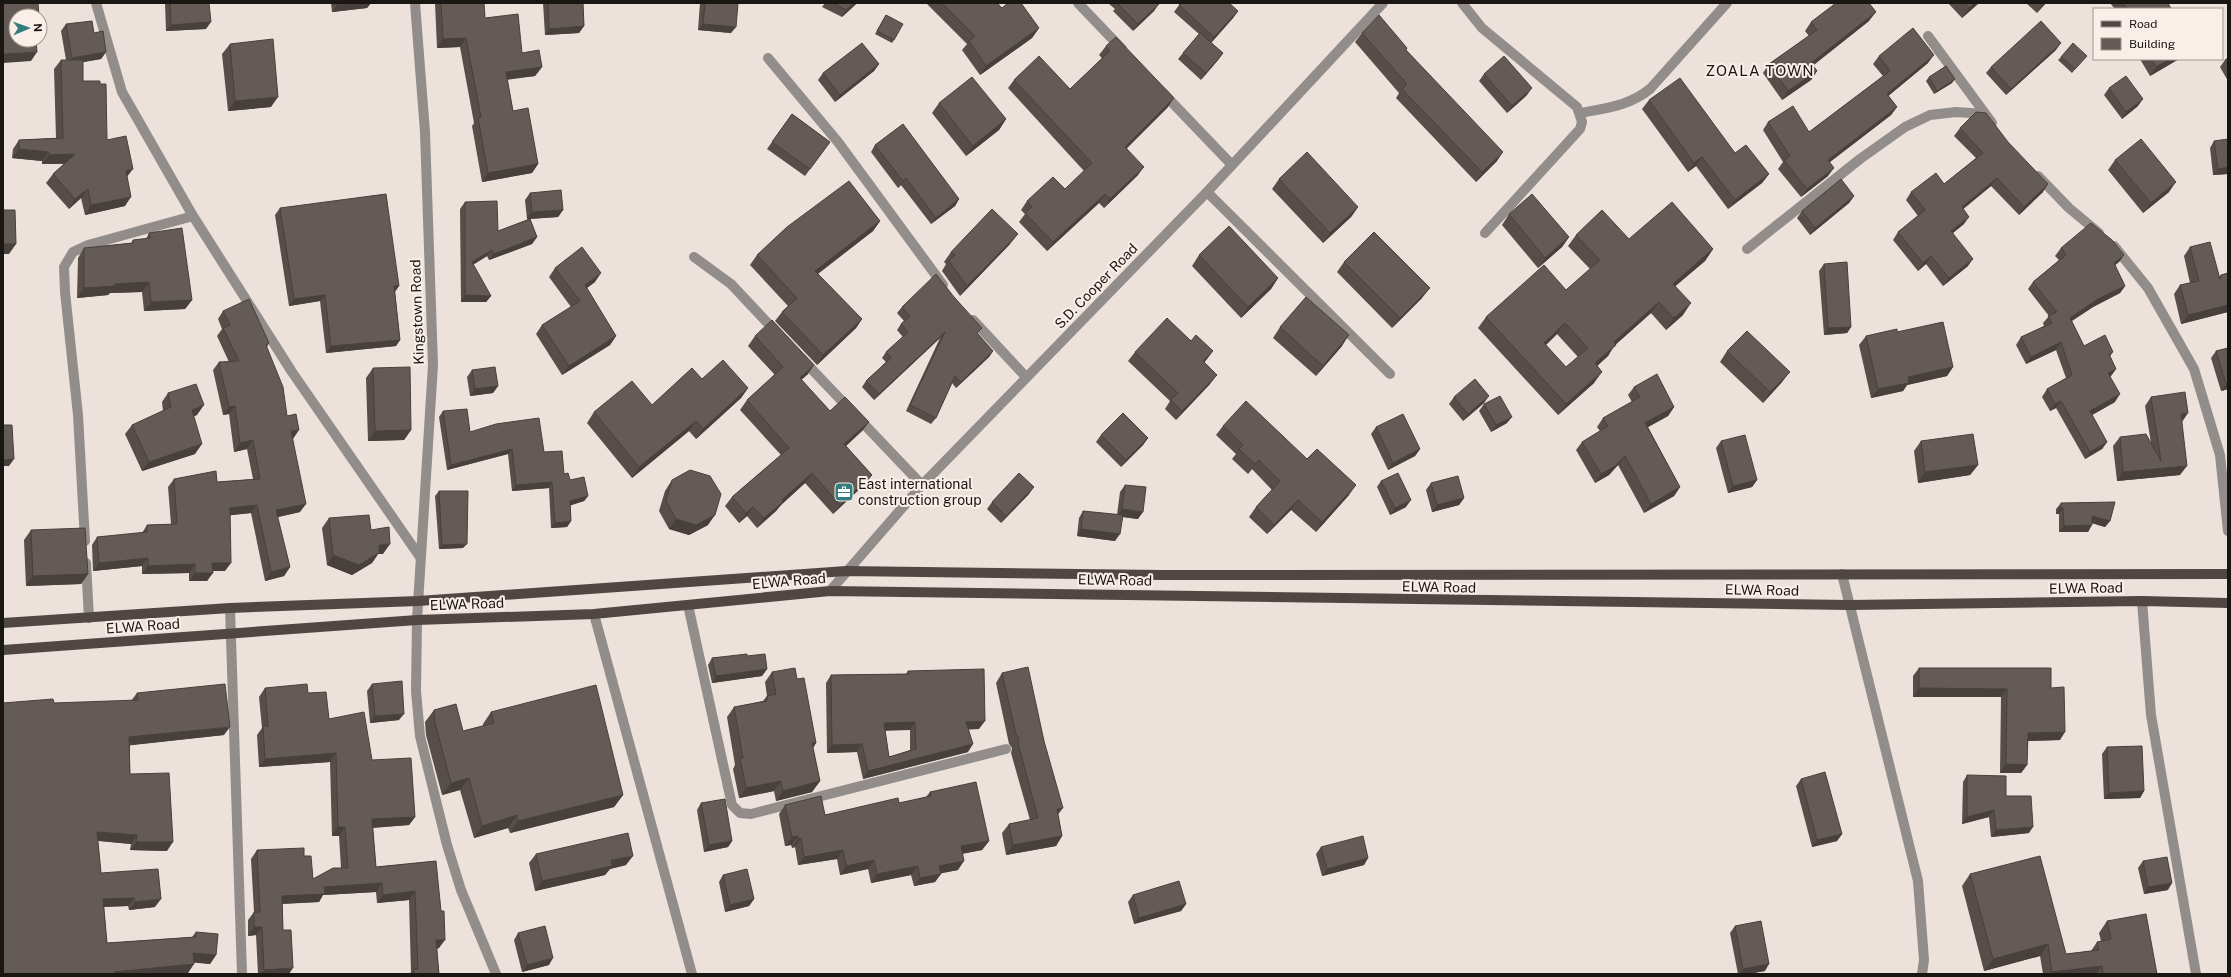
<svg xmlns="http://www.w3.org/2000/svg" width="2231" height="977" font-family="'Public Sans',sans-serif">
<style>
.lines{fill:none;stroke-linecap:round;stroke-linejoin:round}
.minor{stroke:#928d8b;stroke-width:10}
.tertiary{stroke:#928d8b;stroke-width:10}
.primary{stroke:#504744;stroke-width:10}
.wall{fill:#574e4a;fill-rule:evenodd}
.shaded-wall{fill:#47403c}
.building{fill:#655b56;stroke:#47403c;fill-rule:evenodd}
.labels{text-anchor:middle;stroke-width:4;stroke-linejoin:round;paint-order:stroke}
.street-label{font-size:14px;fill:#1a1614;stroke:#faeee8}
.poi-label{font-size:14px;fill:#1a1614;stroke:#faeee8;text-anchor:start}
.neighbourhood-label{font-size:15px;letter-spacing:1px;fill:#1a1614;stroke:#faeee8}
</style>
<rect width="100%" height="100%" fill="#ede1db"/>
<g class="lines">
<path class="minor" d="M 96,3 L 122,92 L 193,216 L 292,372 L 420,557
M 1078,3 L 1122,49
M 1462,3 L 1482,28 L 1577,107 L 1582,122 L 1580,129 L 1485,233
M 1928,36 L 1992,123
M 768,58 L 838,142 L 943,285
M 1163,93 L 1232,165
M 1581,113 C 1606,108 1629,106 1650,89 L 1727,3
M 2038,176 L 2069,208 L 2099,233
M 1207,192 L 1390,374
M 2114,246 L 2148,288 L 2194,369 L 2220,455 L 2228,531
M 1747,249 L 1860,159 L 1905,127 L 1930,115 L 1956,112 L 1985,114
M 694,257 L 731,284 L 777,333
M 973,320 L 1026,377
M 802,359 L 922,485
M 85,541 L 78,415 L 65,292 L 64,267 L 73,252 L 88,245 L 193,216
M 86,563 L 89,618
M 1842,574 L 1918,881 L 1924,960 L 1922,974
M 2142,601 L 2151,715 L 2196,974
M 688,605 L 732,805 L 740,813 L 751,814 L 1006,749
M 230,608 L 242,974
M 594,614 L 692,974
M 417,620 L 416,691 L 420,736 L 447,845 L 461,890 L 496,974"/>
<path class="tertiary" d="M 415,3 L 425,132 L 433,365 L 417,620
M 830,591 L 922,485 L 1207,192 L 1383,3"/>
<path class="primary" d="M 3,623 L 230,608 L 418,601 L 846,571 L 1163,575 L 2228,574
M 3,650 L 417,620 L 594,614 L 830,591 L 1849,605 L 2142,601 L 2228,603"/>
</g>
<path class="wall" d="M 165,3 L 209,3 L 206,29 L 166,31 Z
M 331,3 L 371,3 L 367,8 L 332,12 Z
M 435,3 L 484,3 L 485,18 L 522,53 L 542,67 L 535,76 L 507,80 L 513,111 L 538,164 L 532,173 L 482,182 L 472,126 L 474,123 L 460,47 L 437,48 Z
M 543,3 L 583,3 L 584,26 L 579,33 L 545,35 Z
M 700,3 L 738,3 L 731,33 L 698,30 Z
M 825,3 L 857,3 L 855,5 L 842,17 L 822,7 Z
M 926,3 L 997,3 L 1002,8 L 1039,28 L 1032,38 L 980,75 L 962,50 L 967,44 Z
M 1108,3 L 1158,3 L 1154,11 L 1133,31 L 1113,11 L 1115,9 Z
M 1948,3 L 1979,3 L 1962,18 Z
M 2026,3 L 2046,3 L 2037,13 Z
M 2110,3 L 2168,3 L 2171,9 L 2115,9 Z
M 1179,5 L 1238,11 L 1233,18 L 1211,43 L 1223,53 L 1218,60 L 1201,80 L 1178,59 L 1183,53 L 1199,34 L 1174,12 Z
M 886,15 L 894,40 L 892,43 L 875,34 Z
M 1869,21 L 1813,65 L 1817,71 L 1811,80 L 1782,100 L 1763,73 L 1769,64 L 1809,36 L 1805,31 L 1811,22 Z
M 66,24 L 94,33 L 106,52 L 101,59 L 83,62 L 83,81 L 107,140 L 127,177 L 125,206 L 85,215 L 81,198 L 69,209 L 46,183 L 53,174 L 64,164 L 42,164 L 42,161 L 12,158 L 13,149 L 19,140 L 56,138 L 54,69 L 61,60 L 66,60 L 61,31 Z
M 1362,33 L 1406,50 L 1497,161 L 1476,182 L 1396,98 L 1399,93 L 1355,42 Z
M 230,44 L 271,107 L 228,111 L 222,54 Z
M 1106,46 L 1168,107 L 1127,148 L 1138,175 L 1104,208 L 1099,203 L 1047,251 L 1019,222 L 1025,214 L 1021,210 L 1027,201 L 1065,189 L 1084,171 L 1008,88 L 1014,80 L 1070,89 L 1102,58 L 1099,55 Z
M 2056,50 L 2006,95 L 1986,73 L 1991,67 Z
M 1879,56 L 1928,63 L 1888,96 L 1897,107 L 1891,115 L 1830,162 L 1828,176 L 1801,197 L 1778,169 L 1783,162 L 1763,130 L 1768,122 L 1809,132 L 1883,76 L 1873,64 Z
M 2061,57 L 2084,59 L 2072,73 L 2058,60 Z
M 2228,58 L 2228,81 L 2220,67 L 2225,60 Z
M 2140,59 L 2179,59 L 2150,76 Z
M 879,64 L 874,71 L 835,102 L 818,80 L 823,73 Z
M 1484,74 L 1527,95 L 1507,113 L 1479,81 Z
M 1929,77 L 1952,83 L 1934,94 L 1926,81 Z
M 2109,88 L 2138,106 L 2122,119 L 2104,95 Z
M 1649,100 L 1735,153 L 1769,174 L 1762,183 L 1728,209 L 1696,166 L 1688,172 L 1642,109 Z
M 939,103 L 1006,119 L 999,130 L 966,156 L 932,113 Z
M 792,114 L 830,142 L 805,176 L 767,149 Z
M 1960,128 L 2043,192 L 2019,215 L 1991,186 L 1963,209 L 1964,224 L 1953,233 L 1968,266 L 1943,286 L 1926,264 L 1918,271 L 1893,240 L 1898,232 L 1918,216 L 1906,200 L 1911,192 L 1944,184 L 1976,158 L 1954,136 Z
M 2214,141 L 2228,174 L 2213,175 L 2210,148 Z
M 875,145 L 959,199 L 955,206 L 931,224 L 901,185 L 898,188 L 871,152 Z
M 2115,160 L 2169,192 L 2143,213 L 2108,170 Z
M 1279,179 L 1358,207 L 1351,217 L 1323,243 L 1272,189 Z
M 530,193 L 563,210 L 558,217 L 530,219 L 537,237 L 532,244 L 489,260 L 487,256 L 473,265 L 491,296 L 486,302 L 461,302 L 460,209 L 465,202 L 498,231 L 529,219 L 527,219 L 525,200 Z
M 1854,196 L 1849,203 L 1810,235 L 1797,218 L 1802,211 Z
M 280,208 L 399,286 L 395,292 L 400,340 L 396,346 L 326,353 L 320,301 L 289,306 L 275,215 Z
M 1509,214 L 1569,237 L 1562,247 L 1538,268 L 1502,225 Z
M 880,221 L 873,231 L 818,274 L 862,319 L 856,328 L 817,365 L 775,321 L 782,312 L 788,306 L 750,265 L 757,255 Z
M 149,233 L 192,300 L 185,309 L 144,311 L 142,292 L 110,293 L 108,295 L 77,298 L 78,258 L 84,248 L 131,243 L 133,240 L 146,239 Z
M 1576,235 L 1629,239 L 1713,249 L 1705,261 L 1675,286 L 1683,315 L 1666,330 L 1651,313 L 1614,346 L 1608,356 L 1597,366 L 1594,383 L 1558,415 L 1478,328 L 1486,317 L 1566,290 L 1590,269 L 1568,246 ZM 1557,334 L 1578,357 L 1566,367 L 1546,345 Z
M 1010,244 L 960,296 L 942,271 L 946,264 L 944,262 L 951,252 Z
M 2190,247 L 2219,278 L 2221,275 L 2228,273 L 2228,312 L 2181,324 L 2174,294 L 2180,285 L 2190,283 L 2184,256 Z
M 2061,248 L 2124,255 L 2119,262 L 2115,265 L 2125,286 L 2120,293 L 2093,307 L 2072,321 L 2084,346 L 2110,356 L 2116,369 L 2110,377 L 2115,402 L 2092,415 L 2107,442 L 2102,449 L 2085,459 L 2056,408 L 2050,411 L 2042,397 L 2047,389 L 2066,378 L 2056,350 L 2026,364 L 2016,345 L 2021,337 L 2044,326 L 2043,323 L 2049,316 L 2028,289 L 2033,282 L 2059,260 L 2055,256 Z
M 1199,255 L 1278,278 L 1271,289 L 1241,318 L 1192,266 Z
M 1344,262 L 1422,298 L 1392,328 L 1337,272 Z
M 1824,264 L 1851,327 L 1847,333 L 1824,335 L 1819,271 Z
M 555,268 L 595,282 L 587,288 L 616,336 L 610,345 L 562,375 L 536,334 L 542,325 L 571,307 L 549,277 Z
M 902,307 L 978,334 L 993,351 L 989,357 L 956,388 L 952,383 L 936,418 L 931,424 L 906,411 L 940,338 L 874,400 L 862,387 L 866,381 L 886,362 L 882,358 L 886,352 L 903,337 L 897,330 L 901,324 L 904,321 L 897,313 Z
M 223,311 L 269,343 L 267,347 L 287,416 L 293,439 L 300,512 L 277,517 L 290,567 L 284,576 L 265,581 L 251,513 L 230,515 L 225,571 L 213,571 L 207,581 L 189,581 L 189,573 L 142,574 L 142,566 L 93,571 L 92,545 L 97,537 L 142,533 L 147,525 L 171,524 L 168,487 L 174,479 L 217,482 L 253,479 L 247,449 L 234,452 L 229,414 L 223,415 L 213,370 L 219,362 L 229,362 L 217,336 L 222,329 L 218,319 Z
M 1280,327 L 1342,346 L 1316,376 L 1273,338 Z
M 1897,332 L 1953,367 L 1947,376 L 1907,385 L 1903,391 L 1871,398 L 1859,345 L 1866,336 Z
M 755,336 L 808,374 L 801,380 L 830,411 L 869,422 L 862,431 L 846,446 L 872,475 L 865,484 L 833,514 L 805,483 L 781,505 L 776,511 L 757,528 L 747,516 L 739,523 L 725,506 L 732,497 L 781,455 L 740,410 L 747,400 L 775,375 L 748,346 Z
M 1191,341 L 1213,351 L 1204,363 L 1210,384 L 1176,420 L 1165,409 L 1170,401 L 1128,361 L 1135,352 Z
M 2228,348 L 2228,389 L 2221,391 L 2211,358 L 2216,351 Z
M 1727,351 L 1782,382 L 1763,403 L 1720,362 Z
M 373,368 L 411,430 L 404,440 L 368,441 L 366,378 Z
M 472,370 L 498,386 L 493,393 L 470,396 L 467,377 Z
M 702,379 L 748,388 L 741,398 L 696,439 L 689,431 L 632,478 L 587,423 L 594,412 L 652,405 Z
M 1634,387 L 1674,407 L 1668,416 L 1648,427 L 1680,487 L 1674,496 L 1644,513 L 1618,465 L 1609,475 L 1595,483 L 1576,450 L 1582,442 L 1600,431 L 1597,427 L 1603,418 L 1632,402 L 1628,395 Z
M 168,393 L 197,415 L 194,416 L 195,454 L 142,471 L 125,434 L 132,425 L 163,411 L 162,402 Z
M 1454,397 L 1484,403 L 1463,421 L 1449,404 Z
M 2151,397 L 2182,422 L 2180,475 L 2117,481 L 2113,446 L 2120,437 L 2151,443 L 2145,406 Z
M 1484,404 L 1507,423 L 1491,432 L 1479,411 Z
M 443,411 L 470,432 L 544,452 L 564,474 L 588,496 L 584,501 L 570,505 L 571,521 L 567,527 L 551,528 L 549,488 L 512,491 L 508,454 L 447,470 L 439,417 Z
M 1223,426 L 1307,459 L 1349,495 L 1316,532 L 1291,510 L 1267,534 L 1249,517 L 1256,507 L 1272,490 L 1252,469 L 1248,474 L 1232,459 L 1236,454 L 1216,435 Z
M 1376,427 L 1420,449 L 1415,456 L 1388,470 L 1371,434 Z
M 1101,435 L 1148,438 L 1143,445 L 1121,467 L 1096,442 Z
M 1721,441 L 1757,480 L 1752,487 L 1728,493 L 1716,448 Z
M 1921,441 L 1978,465 L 1970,475 L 1918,483 L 1914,451 Z
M 672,480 L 708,525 L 689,535 L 669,529 L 659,511 L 665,491 Z
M 1381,481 L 1406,507 L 1390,515 L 1377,487 Z
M 1431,483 L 1464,498 L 1459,505 L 1432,512 L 1426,490 Z
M 1125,485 L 1138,519 L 1122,517 L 1115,541 L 1077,536 L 1079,518 L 1083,511 L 1117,515 L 1120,492 Z
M 439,491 L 463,548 L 439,549 L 435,496 Z
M 1029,494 L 1001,523 L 987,509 L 992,502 Z
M 2061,503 L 2110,521 L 2105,527 L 2092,523 L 2088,532 L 2059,532 L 2059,514 L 2056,514 L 2056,509 Z
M 329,518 L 371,530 L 383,554 L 378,554 L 372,563 L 352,575 L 327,565 L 322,528 Z
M 31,530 L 88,574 L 81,584 L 26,586 L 24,540 Z
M 747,656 L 767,669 L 762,676 L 712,683 L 708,665 L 712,658 Z
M 1919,668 L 2051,688 L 2060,740 L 2028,741 L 2027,765 L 2021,773 L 2000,773 L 2001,697 L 1913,697 L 1913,676 Z
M 908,671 L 979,729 L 969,729 L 968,752 L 863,779 L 857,752 L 827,753 L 826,683 L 831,675 L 906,674 ZM 885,730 L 910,730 L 910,750 L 889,757 Z
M 772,672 L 797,679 L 816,743 L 813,748 L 820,781 L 812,792 L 776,801 L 774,791 L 739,798 L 733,769 L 735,765 L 727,717 L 734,707 L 763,701 L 767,696 L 765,682 Z
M 1002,673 L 1058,814 L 1062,836 L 1056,846 L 1006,855 L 1002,833 L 1009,824 L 1030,820 L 1011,753 L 1012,748 L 1009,744 L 996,683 Z
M 372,684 L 399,720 L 370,723 L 367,691 Z
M 265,688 L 308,693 L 329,719 L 372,760 L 415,817 L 409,825 L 373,828 L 376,867 L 436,861 L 439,948 L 437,949 L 439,974 L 411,973 L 409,900 L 377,903 L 376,892 L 323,895 L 319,902 L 282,904 L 283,930 L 289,974 L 258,974 L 256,935 L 248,936 L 248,920 L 254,912 L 251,859 L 257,850 L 304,856 L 313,879 L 341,868 L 339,836 L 332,836 L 330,762 L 259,767 L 257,735 L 262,728 L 259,697 Z
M 137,693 L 224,735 L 130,745 L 130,774 L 167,851 L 130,850 L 131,844 L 98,841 L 101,873 L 155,907 L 129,910 L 128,906 L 104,907 L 107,943 L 192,937 L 196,932 L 216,955 L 210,964 L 194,962 L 188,973 L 3,974 L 54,703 L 131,701 Z
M 434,710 L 463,731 L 483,726 L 483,724 L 491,712 L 623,795 L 614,807 L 510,833 L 508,828 L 474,838 L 460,790 L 442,795 L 426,735 L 425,722 Z
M 2107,747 L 2144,791 L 2140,798 L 2104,799 L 2102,754 Z
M 1967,775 L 2006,796 L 2029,833 L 1991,837 L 1989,817 L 1962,824 L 1963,782 Z
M 1801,779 L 1842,834 L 1837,841 L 1812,847 L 1796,786 Z
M 930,792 L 989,841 L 982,850 L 962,854 L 958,870 L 941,873 L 935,882 L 914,886 L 911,875 L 871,883 L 868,869 L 840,875 L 837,859 L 798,865 L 795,847 L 792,848 L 791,845 L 785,846 L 779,814 L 785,805 L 825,815 L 899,803 L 926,797 Z
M 701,803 L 732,841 L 728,847 L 704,852 L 697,810 Z
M 1321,847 L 1368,858 L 1364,865 L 1322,876 L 1316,854 Z
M 536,854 L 626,865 L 610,869 L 605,875 L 535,891 L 529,863 Z
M 2143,861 L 2168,890 L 2144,894 L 2138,868 Z
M 1970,874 L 2066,954 L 2091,951 L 2097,942 L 2101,941 L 2099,933 L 2107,921 L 2157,974 L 2043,974 L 2040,956 L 1984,971 L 1962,886 Z
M 723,875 L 754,899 L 749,906 L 725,912 L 719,882 Z
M 1133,895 L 1186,904 L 1181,911 L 1134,924 L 1128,902 Z
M 1735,926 L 1765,971 L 1748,974 L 1738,974 L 1730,933 Z
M 518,933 L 549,965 L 522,972 L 514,940 Z"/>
<path class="shaded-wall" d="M 352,3 L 371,3 L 367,8 L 332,12 L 337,5 Z
M 854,3 L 857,3 L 855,5 L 842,17 L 846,10 Z
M 1975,3 L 1979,3 L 1962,18 L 1969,8 Z
M 2044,3 L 2046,3 L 2037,13 L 2042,6 Z
M 1159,4 L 1154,11 L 1133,31 L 1138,24 Z
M 1238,11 L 1233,18 L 1210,44 L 1214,37 Z
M 1876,12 L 1869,21 L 1805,72 L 1811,63 Z
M 211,22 L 206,29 L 166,31 L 171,25 Z
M 703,24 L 736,27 L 731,33 L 698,30 Z
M 584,26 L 579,33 L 545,35 L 549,29 Z
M 1039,28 L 1032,38 L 980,75 L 986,66 Z
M 466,38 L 460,47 L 437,48 L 443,39 Z
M 2061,43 L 2056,50 L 2006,95 L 2011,89 Z
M 37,52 L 31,61 L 3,63 L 3,54 Z
M 106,52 L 101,59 L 67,65 L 72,58 Z
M 1223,53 L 1218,60 L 1201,80 L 1206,73 Z
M 1934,55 L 1928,63 L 1881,102 L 1887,94 Z
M 2170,59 L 2179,59 L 2150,76 L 2156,67 Z
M 879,64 L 874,71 L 835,102 L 840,95 Z
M 542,67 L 535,76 L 500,80 L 506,72 Z
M 1817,71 L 1811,80 L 1782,100 L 1788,91 Z
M 1955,79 L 1952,83 L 1934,94 L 1937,91 Z
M 1532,88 L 1527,95 L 1507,113 L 1512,106 Z
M 278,97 L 271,107 L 228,111 L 235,101 Z
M 1174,98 L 1168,107 L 1119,156 L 1125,147 Z
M 2143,99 L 2138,106 L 2122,119 L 2126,112 Z
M 1897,107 L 1891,115 L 1822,168 L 1828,160 Z
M 1006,119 L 999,130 L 966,156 L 973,146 Z
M 19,149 L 49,152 L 42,161 L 12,158 Z
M 1503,152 L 1497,161 L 1476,182 L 1482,172 Z
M 75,154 L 69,163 L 42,164 L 49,155 Z
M 1702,157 L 1696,166 L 1688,172 L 1694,163 Z
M 538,164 L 532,173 L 482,182 L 488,173 Z
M 1144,167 L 1138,175 L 1104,208 L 1110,199 Z
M 2228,167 L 2228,174 L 2213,175 L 2218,169 Z
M 1834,168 L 1828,176 L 1801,197 L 1807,189 Z
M 133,169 L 126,178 L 126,171 Z
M 1769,174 L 1762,183 L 1728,209 L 1735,200 Z
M 906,178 L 901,185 L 898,188 L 903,181 Z
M 1997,178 L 1991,186 L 1956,215 L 1962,207 Z
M 2176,182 L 2169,192 L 2143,213 L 2151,203 Z
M 2048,184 L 2043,192 L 2019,215 L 2024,207 Z
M 88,189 L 81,198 L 69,209 L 75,199 Z
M 1105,194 L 1099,203 L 1047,251 L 1053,242 Z
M 1854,196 L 1849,203 L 1810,235 L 1815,228 Z
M 131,197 L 125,206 L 85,215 L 91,205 Z
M 959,199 L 955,206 L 931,224 L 936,218 Z
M 1358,207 L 1351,217 L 1323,243 L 1330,233 Z
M 563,210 L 558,217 L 527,219 L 532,212 Z
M 1969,217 L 1964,224 L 1945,239 L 1951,231 Z
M 880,221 L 873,231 L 809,280 L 815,271 Z
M 1018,234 L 1010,244 L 960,296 L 967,286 Z
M 537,237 L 532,244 L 489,260 L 494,254 Z
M 1569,237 L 1562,247 L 1538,268 L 1545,258 Z
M 3,244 L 16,244 L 9,254 L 3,254 Z
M 1713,249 L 1705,261 L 1665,295 L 1673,284 Z
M 492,250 L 487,256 L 467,268 L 472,262 Z
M 2124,255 L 2119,262 L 2109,270 L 2114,263 Z
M 1931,256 L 1926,264 L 1918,271 L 1923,263 Z
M 1973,259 L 1968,266 L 1943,286 L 1949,278 Z
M 601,273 L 595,282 L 578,294 L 585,285 Z
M 1278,278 L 1271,289 L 1241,318 L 1248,307 Z
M 149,282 L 142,292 L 110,293 L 108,295 L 77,298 L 84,288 L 115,284 Z
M 394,286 L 399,286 L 394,292 Z
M 2125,286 L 2120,293 L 2093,307 L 2065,325 L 2070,318 L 2098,299 Z
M 1430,288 L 1422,298 L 1392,328 L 1400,318 Z
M 325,295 L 320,301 L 289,306 L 294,299 Z
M 465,295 L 491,296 L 486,302 L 461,302 Z
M 192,300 L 185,309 L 144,311 L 151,302 Z
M 1659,302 L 1651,313 L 1614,346 L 1608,356 L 1587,375 L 1595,363 L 1614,342 Z
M 1691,303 L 1683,315 L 1666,330 L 1674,318 Z
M 2228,305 L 2228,312 L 2181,324 L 2188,315 Z
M 862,319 L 856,328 L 817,365 L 823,355 Z
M 1565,323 L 1557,334 L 1536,354 L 1544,343 Z
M 1851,327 L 1847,333 L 1824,335 L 1828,328 Z
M 945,332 L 940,338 L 874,400 L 879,394 Z
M 1349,335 L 1342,346 L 1316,376 L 1323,366 Z
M 616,336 L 610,345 L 562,375 L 569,366 Z
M 400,340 L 396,346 L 326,353 L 331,346 Z
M 2061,342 L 2056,350 L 2026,364 L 2031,357 Z
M 993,351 L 989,357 L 956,388 L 961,382 Z
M 1213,351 L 1206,360 L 1196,371 L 1203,361 Z
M 2113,352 L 2108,359 L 2109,354 Z
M 814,365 L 808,374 L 793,387 L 800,378 Z
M 1953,367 L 1947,376 L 1907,385 L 1903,391 L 1871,398 L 1878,389 L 1908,377 Z
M 2116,369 L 2111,376 L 2103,380 L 2108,373 Z
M 1602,372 L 1594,383 L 1558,415 L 1566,404 Z
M 1790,372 L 1782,382 L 1763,403 L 1770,392 Z
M 1217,375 L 1210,384 L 1176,420 L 1182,411 Z
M 2228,383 L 2228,389 L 2221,391 L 2226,384 Z
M 498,386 L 493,393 L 470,396 L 475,389 Z
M 748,388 L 741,398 L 696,439 L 703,429 Z
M 2120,394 L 2115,402 L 2085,419 L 2090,411 Z
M 1489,396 L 1484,403 L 1463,421 L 1468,414 Z
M 2061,401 L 2056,408 L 2050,411 L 2055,404 Z
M 204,405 L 197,415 L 185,419 L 192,410 Z
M 235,406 L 229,414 L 223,415 L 229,407 Z
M 1674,407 L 1668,416 L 1639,432 L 1645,423 Z
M 2188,413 L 2182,422 L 2181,414 Z
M 1512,417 L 1507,423 L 1491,432 L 1496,425 Z
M 696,421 L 689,431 L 632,478 L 639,467 Z
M 869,422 L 862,431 L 838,453 L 844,444 Z
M 299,430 L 293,439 L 285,440 L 291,431 Z
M 411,430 L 404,440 L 368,441 L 375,431 Z
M 1148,438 L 1143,445 L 1121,467 L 1126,460 Z
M 253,440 L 247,449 L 234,452 L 240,443 Z
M 2107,442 L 2102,449 L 2085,459 L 2090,452 Z
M 202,444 L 195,454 L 142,471 L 149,462 Z
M 512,449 L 508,454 L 447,470 L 451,465 Z
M 1420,449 L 1415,456 L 1388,470 L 1393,463 Z
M 1625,456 L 1618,465 L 1609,475 L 1595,483 L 1601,474 Z
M 14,459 L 9,466 L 3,466 L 3,460 Z
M 1259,460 L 1252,469 L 1248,474 L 1255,464 Z
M 1978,465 L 1970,475 L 1918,483 L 1925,472 Z
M 2187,466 L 2180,475 L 2117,481 L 2123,472 Z
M 812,473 L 805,483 L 781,505 L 776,511 L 757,528 L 764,518 L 782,500 Z
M 872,475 L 865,484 L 833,514 L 840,505 Z
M 1757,480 L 1752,487 L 1728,493 L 1733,486 Z
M 552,482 L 549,488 L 512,491 L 516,485 Z
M 1356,485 L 1349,495 L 1316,532 L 1322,522 Z
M 1034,487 L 1029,494 L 1001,523 L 1006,516 Z
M 1680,487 L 1674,496 L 1644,513 L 1651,504 Z
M 588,496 L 584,501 L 566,507 L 570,501 Z
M 1464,498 L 1459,505 L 1432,512 L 1437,505 Z
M 1298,500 L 1291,510 L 1267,534 L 1274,525 Z
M 1411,500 L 1406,507 L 1390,515 L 1395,508 Z
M 306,504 L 300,512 L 270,519 L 276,510 Z
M 257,505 L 251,513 L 224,516 L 230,508 Z
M 753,507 L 747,516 L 739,523 L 746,513 Z
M 2060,507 L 2063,508 L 2059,514 L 2056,514 Z
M 1122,509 L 1143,512 L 1138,519 L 1117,516 Z
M 715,515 L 708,525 L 689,535 L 669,529 L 676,519 Z
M 2092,516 L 2110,521 L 2105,527 L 2088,522 Z
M 571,521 L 567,527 L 551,528 L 555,523 Z
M 2092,525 L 2088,532 L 2059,532 L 2064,526 Z
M 1081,529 L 1120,534 L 1115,541 L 1077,536 Z
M 390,544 L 383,554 L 378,554 L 372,563 L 352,575 L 327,565 L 333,555 L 379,545 Z
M 467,544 L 463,548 L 439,549 L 442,545 Z
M 148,558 L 142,566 L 93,571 L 99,563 Z
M 212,563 L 231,563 L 225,571 L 207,571 Z
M 195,564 L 189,573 L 142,574 L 148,566 Z
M 290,567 L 284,576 L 265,581 L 271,572 Z
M 195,573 L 213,573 L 207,581 L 189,581 Z
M 88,574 L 81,584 L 26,586 L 33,576 Z
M 767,669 L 762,676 L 712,683 L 716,676 Z
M 1919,688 L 2007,689 L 2001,697 L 1913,697 Z
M 404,714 L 399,720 L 370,723 L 375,716 Z
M 985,721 L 979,729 L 961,730 L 966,722 Z
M 915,722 L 910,730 L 879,731 L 884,723 Z
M 230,727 L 224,735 L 124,746 L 129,737 Z
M 2065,732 L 2060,740 L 2022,741 L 2028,733 Z
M 812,743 L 816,743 L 809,753 Z
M 862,744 L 857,752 L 827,753 L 832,745 Z
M 973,744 L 968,752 L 863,779 L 868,771 Z
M 336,753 L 330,762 L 259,767 L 265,759 Z
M 2006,764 L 2027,765 L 2021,773 L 2000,773 Z
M 469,778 L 460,790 L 442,795 L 451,783 Z
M 781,781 L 774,791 L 739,798 L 746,788 Z
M 820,781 L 812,792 L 776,801 L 783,791 Z
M 2144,791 L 2140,798 L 2104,799 L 2109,793 Z
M 623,795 L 614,807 L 510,833 L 518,821 Z
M 1063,808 L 1056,817 L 1057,809 Z
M 1994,810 L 1989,817 L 1962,824 L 1967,817 Z
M 517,815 L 508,828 L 474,838 L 482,826 Z
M 415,817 L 409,825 L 366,828 L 372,819 Z
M 338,827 L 345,827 L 339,836 L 332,836 Z
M 2033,827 L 2029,833 L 1991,837 L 1996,830 Z
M 97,832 L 137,835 L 131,844 L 91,840 Z
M 1842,834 L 1837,841 L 1812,847 L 1817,840 Z
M 798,836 L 791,845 L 785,846 L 792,837 Z
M 1062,836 L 1056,846 L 1006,855 L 1013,845 Z
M 801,838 L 795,847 L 792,848 L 798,839 Z
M 732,841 L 728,847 L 704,852 L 709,845 Z
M 989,841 L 982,850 L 954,855 L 961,846 Z
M 136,842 L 173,842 L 167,851 L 130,850 Z
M 843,850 L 837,859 L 798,865 L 804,857 Z
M 633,856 L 626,865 L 610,869 L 605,875 L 535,891 L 542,881 L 611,860 Z
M 1368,858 L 1364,865 L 1322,876 L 1327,869 Z
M 874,860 L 868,869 L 840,875 L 846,866 Z
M 964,861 L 958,870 L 933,875 L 939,866 Z
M 918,866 L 911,875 L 871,883 L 877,874 Z
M 941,874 L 935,882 L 914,886 L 920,878 Z
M 382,883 L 376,892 L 323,895 L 319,902 L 276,904 L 282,896 L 324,887 Z
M 2172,883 L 2168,890 L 2144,894 L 2148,887 Z
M 415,891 L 409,900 L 377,903 L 383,895 Z
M 134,898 L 128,906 L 97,907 L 103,899 Z
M 161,899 L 155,907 L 129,910 L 135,902 Z
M 754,899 L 749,906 L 725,912 L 730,905 Z
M 1186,904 L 1181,911 L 1134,924 L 1139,918 Z
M 254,927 L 262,927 L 256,935 L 248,936 Z
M 436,940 L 445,940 L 439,948 L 430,949 Z
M 2048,944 L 2040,956 L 1984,971 L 1993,959 Z
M 193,953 L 216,955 L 210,964 L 187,962 Z
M 553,958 L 549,965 L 522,972 L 527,965 Z
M 194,964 L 188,973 L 173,974 L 112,974 L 114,972 Z
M 1769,964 L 1765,971 L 1748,974 L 1740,974 L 1743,969 Z
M 2102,966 L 2096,974 L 2051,974 L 2052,972 Z
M 293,968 L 289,974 L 261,974 L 264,970 Z"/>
<path class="building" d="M 3,3 L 38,3 L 39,16 L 16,16 L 16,40 L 36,40 L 37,52 L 3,54 Z
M 170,3 L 209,3 L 211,22 L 171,25 Z
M 336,3 L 352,3 L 337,5 Z
M 441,3 L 484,3 L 485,18 L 518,14 L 522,53 L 539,50 L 542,67 L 506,72 L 513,111 L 528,108 L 538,164 L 488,173 L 478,118 L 481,117 L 466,38 L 443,39 Z
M 548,3 L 583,3 L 584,26 L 549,29 Z
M 705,3 L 738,3 L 736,27 L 703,24 Z
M 833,3 L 854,3 L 846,10 Z
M 942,3 L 997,3 L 1002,8 L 1008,3 L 1021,3 L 1039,28 L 986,66 L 969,41 L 975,36 Z
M 1119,3 L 1158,3 L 1159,4 L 1138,24 L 1118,4 Z
M 1181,3 L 1229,3 L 1238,11 L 1214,37 L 1179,5 Z
M 1836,3 L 1869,3 L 1876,12 L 1811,63 L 1817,71 L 1788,91 L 1769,64 L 1817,30 L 1811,22 Z
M 1965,3 L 1975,3 L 1969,8 Z
M 2039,3 L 2044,3 L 2042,6 Z
M 2123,3 L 2168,3 L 2171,9 L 2128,9 Z
M 886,15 L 903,24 L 894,40 L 877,31 Z
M 1379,15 L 1407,48 L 1406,50 L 1503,152 L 1482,172 L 1402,89 L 1407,84 L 1362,33 Z
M 92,21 L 94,33 L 103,31 L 106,52 L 72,58 L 66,24 Z
M 2041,21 L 2061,43 L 2011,89 L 1991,67 Z
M 1913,28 L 1934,55 L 1887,94 L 1897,107 L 1828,160 L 1834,168 L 1807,189 L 1784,160 L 1790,156 L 1768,122 L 1793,106 L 1809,132 L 1890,71 L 1879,56 Z
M 1200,33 L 1223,53 L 1206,73 L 1183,53 Z
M 1116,37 L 1174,98 L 1125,147 L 1144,167 L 1110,199 L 1105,194 L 1053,242 L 1025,213 L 1032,207 L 1027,201 L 1053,177 L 1065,189 L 1092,163 L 1014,80 L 1039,56 L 1070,89 L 1110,51 L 1106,46 Z
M 273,39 L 278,97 L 235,101 L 230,44 Z
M 862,43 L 879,64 L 840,95 L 823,73 Z
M 2073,43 L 2087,56 L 2075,69 L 2061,57 Z
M 1504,56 L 1532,88 L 1512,106 L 1484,74 Z
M 2228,58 L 2228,65 L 2225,60 Z
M 2151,59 L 2170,59 L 2156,67 Z
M 61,60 L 83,60 L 83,81 L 100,81 L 100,84 L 106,84 L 107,140 L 126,136 L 133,169 L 126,171 L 131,197 L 91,205 L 88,189 L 75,199 L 53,174 L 75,154 L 49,155 L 49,152 L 19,149 L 19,140 L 63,138 Z
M 1946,66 L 1955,79 L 1937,91 L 1929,77 Z
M 2126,76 L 2143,99 L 2126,112 L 2109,88 Z
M 972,77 L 1006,119 L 973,146 L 939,103 Z
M 1680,78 L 1735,153 L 1746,145 L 1769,174 L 1735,200 L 1702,157 L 1694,163 L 1649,100 Z
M 1976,112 L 1986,113 L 2008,142 L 2048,184 L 2024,207 L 1997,178 L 1962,207 L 1969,217 L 1951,231 L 1973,259 L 1949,278 L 1931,256 L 1923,263 L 1898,232 L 1925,210 L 1911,192 L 1936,173 L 1944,184 L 1983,153 L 1960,128 Z
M 792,114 L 830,142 L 810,169 L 772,142 Z
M 903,124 L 959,199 L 936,218 L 906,178 L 903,181 L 875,145 Z
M 2141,139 L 2176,182 L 2151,203 L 2115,160 Z
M 2228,139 L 2228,167 L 2218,169 L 2214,141 Z
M 1307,152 L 1358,207 L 1330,233 L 1279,179 Z
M 1841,179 L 1854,196 L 1815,228 L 1802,211 Z
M 849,181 L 880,221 L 815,271 L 862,319 L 823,355 L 782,312 L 797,298 L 757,255 L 787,227 Z
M 561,190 L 563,210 L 532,212 L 530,193 Z
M 386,194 L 399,286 L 394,286 L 400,340 L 331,346 L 325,295 L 294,299 L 280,208 Z
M 1532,194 L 1569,237 L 1545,258 L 1509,214 Z
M 497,201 L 498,231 L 530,219 L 537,237 L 494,254 L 492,250 L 472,262 L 491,296 L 465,295 L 465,202 Z
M 1672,202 L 1713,249 L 1673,284 L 1691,303 L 1674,318 L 1659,302 L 1614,342 L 1616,345 L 1595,363 L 1602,372 L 1566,404 L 1486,317 L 1544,265 L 1566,290 L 1600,260 L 1576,235 L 1602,210 L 1629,239 ZM 1565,323 L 1588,348 L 1566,367 L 1544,343 Z
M 992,209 L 1018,234 L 967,286 L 949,261 L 955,255 L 951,252 Z
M 3,210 L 15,210 L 16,244 L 3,244 Z
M 2091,223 L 2112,240 L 2124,255 L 2114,263 L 2125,286 L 2098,299 L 2070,318 L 2084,346 L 2105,335 L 2113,352 L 2109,354 L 2116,369 L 2108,373 L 2120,394 L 2090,411 L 2107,442 L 2090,452 L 2061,401 L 2055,404 L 2047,389 L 2072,375 L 2061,342 L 2031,357 L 2021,337 L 2052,323 L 2048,316 L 2057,312 L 2033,282 L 2066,255 L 2061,248 Z
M 1229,226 L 1278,278 L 1248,307 L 1199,255 Z
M 182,228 L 192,300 L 151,302 L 149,282 L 115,284 L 115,286 L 84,288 L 84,248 L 133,243 L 133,240 L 150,238 L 149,233 Z
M 1374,232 L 1430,288 L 1400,318 L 1344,262 Z
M 2210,242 L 2220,279 L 2221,275 L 2228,273 L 2228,305 L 2188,315 L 2180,285 L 2199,281 L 2190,247 Z
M 582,247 L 601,273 L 585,285 L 616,336 L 569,366 L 542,325 L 580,301 L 555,268 Z
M 1847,262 L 1851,327 L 1828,328 L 1824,264 Z
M 936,274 L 954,297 L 982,328 L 977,333 L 993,351 L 961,382 L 955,376 L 936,418 L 910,405 L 945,332 L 879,394 L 866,381 L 891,358 L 886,352 L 908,332 L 901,324 L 910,316 L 902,307 Z
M 1306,297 L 1349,335 L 1323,366 L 1280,327 Z
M 249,299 L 269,343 L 266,345 L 283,387 L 287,416 L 296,414 L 299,430 L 291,431 L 306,504 L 276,510 L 290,567 L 271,572 L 257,505 L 230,508 L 231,563 L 212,563 L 213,573 L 195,573 L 195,564 L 148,566 L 148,558 L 99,563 L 97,537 L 147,532 L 147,525 L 177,524 L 174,479 L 216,471 L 217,482 L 260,479 L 253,440 L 240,443 L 235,406 L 229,407 L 219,362 L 239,361 L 223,328 L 230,325 L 223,311 Z
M 1167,318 L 1191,341 L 1196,335 L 1213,351 L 1203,361 L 1217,375 L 1182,411 L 1171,400 L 1178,393 L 1135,352 Z
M 772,320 L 814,365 L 800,378 L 830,411 L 845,397 L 869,422 L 844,444 L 872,475 L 840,505 L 812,473 L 782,500 L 783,502 L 764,518 L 753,507 L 746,513 L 732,497 L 789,448 L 747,400 L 783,367 L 755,336 Z
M 1943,322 L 1953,367 L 1908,377 L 1909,383 L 1878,389 L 1866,336 L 1897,329 L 1897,332 Z
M 1747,331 L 1790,372 L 1770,392 L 1727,351 Z
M 2228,348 L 2228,383 L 2226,384 L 2216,351 Z
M 723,360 L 748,388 L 703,429 L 696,421 L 639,467 L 594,412 L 632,381 L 652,405 L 692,368 L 702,379 Z
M 410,367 L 411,430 L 375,431 L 373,368 Z
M 495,367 L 498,386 L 475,389 L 472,370 Z
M 1657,374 L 1674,407 L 1645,423 L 1680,487 L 1651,504 L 1625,456 L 1615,466 L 1601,474 L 1582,442 L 1608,426 L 1603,418 L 1640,397 L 1634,387 Z
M 1475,379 L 1489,396 L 1468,414 L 1454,397 Z
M 196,384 L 204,405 L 192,410 L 202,444 L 149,462 L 132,425 L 171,407 L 168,393 Z
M 2185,392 L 2188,413 L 2181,414 L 2187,466 L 2123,472 L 2120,437 L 2146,434 L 2161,461 L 2151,397 Z
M 1500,396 L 1512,417 L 1496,425 L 1484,404 Z
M 1246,401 L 1307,459 L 1317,449 L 1356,485 L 1322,522 L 1298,500 L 1274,525 L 1256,507 L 1280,481 L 1259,460 L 1255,464 L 1239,449 L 1243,445 L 1223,426 Z
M 467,409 L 470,432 L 496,424 L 539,418 L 544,452 L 562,451 L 564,474 L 568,473 L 570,480 L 584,477 L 588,496 L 570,501 L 571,521 L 555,523 L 552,482 L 516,485 L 512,449 L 451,465 L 443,411 Z
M 1123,413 L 1148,438 L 1126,460 L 1101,435 Z
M 1403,414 L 1420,449 L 1393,463 L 1376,427 Z
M 3,425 L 12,425 L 14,459 L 3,460 Z
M 1973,434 L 1978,465 L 1925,472 L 1921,441 Z
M 1745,435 L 1757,480 L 1733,486 L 1721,441 Z
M 690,470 L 710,476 L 721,494 L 715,515 L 696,525 L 676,519 L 666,501 L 672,480 Z
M 1019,473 L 1034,487 L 1006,516 L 992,502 Z
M 1398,473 L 1411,500 L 1395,508 L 1381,481 Z
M 1458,476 L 1464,498 L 1437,505 L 1431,483 Z
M 1125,485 L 1146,487 L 1143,512 L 1122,509 Z
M 439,491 L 468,491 L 467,544 L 442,545 Z
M 2115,502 L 2110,521 L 2092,516 L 2092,525 L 2064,526 L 2063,508 L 2060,507 L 2061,503 Z
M 1083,511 L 1123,515 L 1120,534 L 1081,529 Z
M 369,515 L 371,530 L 389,527 L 390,544 L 379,545 L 379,553 L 359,565 L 333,555 L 329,518 Z
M 85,528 L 88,574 L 33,576 L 31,530 Z
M 747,654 L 747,656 L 765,654 L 767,669 L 716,676 L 712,658 Z
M 1028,667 L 1044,741 L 1063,808 L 1057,809 L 1062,836 L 1013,845 L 1009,824 L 1038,818 L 1018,743 L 1019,738 L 1016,734 L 1002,673 Z
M 795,668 L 797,679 L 804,678 L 816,743 L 812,743 L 820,781 L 783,791 L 781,781 L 746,788 L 740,758 L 743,758 L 734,707 L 767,701 L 767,696 L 776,694 L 772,672 Z
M 1919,668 L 2051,668 L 2051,688 L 2064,687 L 2065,732 L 2028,733 L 2027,765 L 2006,764 L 2007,689 L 1919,688 Z
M 984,669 L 985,721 L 966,722 L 973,744 L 868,771 L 862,744 L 832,745 L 831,675 L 908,674 L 908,671 ZM 915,722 L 916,749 L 889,757 L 884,723 Z
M 402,681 L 404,714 L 375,716 L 372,684 Z
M 225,684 L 230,727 L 129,737 L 130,774 L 169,773 L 173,842 L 136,842 L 137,835 L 97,832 L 101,873 L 158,869 L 161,899 L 135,902 L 134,898 L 103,899 L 107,943 L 196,937 L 196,932 L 218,934 L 216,955 L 193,953 L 194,964 L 114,972 L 114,974 L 3,974 L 3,703 L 53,699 L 54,703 L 138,700 L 137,693 Z
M 307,684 L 308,693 L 326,692 L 329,719 L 364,712 L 372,760 L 411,758 L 415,817 L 372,819 L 376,867 L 436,861 L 441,911 L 444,911 L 445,940 L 436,940 L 439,974 L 402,974 L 414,973 L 414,969 L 418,969 L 415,891 L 383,895 L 382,883 L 324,887 L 325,894 L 282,896 L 283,930 L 291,930 L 293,968 L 264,970 L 262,927 L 254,927 L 254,912 L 260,912 L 257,850 L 304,848 L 304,856 L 311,856 L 313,879 L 333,868 L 348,868 L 345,827 L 338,827 L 336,753 L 265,759 L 263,726 L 268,726 L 265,688 Z
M 596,685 L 623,795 L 518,821 L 517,815 L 482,826 L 469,778 L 451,783 L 435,723 L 434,710 L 456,704 L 463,731 L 494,723 L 491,712 Z
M 2142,746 L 2144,791 L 2109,793 L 2107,747 Z
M 1825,772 L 1842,834 L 1817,840 L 1801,779 Z
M 1967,775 L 2006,776 L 2006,796 L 2031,796 L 2033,827 L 1996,830 L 1994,810 L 1967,817 Z
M 976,782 L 989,841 L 961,846 L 964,861 L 939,866 L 941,874 L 920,878 L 918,866 L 877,874 L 874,860 L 846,866 L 843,850 L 804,857 L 801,838 L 798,839 L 798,836 L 792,837 L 785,805 L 821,796 L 825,815 L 898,798 L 899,803 L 931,796 L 930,792 Z
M 725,799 L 732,841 L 709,845 L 701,803 Z
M 628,833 L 633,856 L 611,860 L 612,866 L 542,881 L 536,854 Z
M 1363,836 L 1368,858 L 1327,869 L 1321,847 Z
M 2040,856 L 2066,954 L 2099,950 L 2097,942 L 2111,939 L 2107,921 L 2146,914 L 2157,974 L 2103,974 L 2102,966 L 2052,972 L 2048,944 L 1993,959 L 1970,874 Z
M 2167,857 L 2172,883 L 2148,887 L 2143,861 Z
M 747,869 L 754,899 L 730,905 L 723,875 Z
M 1179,881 L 1186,904 L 1139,918 L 1133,895 Z
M 1761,921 L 1769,964 L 1743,969 L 1735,926 Z
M 545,926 L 553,958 L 527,965 L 518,933 Z"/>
<defs>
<g id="office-square" transform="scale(1)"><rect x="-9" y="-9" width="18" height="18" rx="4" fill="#347d7e" stroke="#faeee8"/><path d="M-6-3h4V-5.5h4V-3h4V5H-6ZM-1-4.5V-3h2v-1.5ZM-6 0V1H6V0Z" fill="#fff"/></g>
</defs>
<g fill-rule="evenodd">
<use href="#office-square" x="844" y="492"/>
</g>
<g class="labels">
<g class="street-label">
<text transform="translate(1096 286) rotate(-46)" y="5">S.D. Cooper Road</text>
<text transform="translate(417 312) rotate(-92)" y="5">Kingstown Road</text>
<text transform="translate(1115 580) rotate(1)" y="5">ELWA Road</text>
<text transform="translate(789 581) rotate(-5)" y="5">ELWA Road</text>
<text transform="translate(1439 587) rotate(1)" y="5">ELWA Road</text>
<text transform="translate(2086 588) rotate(-1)" y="5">ELWA Road</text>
<text transform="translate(1762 590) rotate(1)" y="5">ELWA Road</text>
<text transform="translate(467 604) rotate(-2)" y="5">ELWA Road</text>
<text transform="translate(143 626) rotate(-4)" y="5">ELWA Road</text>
</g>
<g class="poi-label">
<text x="858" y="489">East international<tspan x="858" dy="16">construction group</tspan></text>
</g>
<g class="neighbourhood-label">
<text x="1760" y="76">ZOALA TOWN</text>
</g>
</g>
<rect width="2231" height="977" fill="none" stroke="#1a1614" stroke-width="8"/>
<rect x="2093" y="8" width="130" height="52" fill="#faeee8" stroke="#a09893"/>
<rect x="2101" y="21" width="20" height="6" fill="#504744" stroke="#a09893"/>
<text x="2129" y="28" font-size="12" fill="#1a1614">Road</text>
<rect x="2101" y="38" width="20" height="12" fill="#655b56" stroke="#a09893"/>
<text x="2129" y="48" font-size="12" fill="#1a1614">Building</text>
<g transform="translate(28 28) rotate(88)"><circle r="19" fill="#faeee8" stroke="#a09893"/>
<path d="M0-3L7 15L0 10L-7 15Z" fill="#347d7e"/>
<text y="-6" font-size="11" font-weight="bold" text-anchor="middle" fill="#1a1614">N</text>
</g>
</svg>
